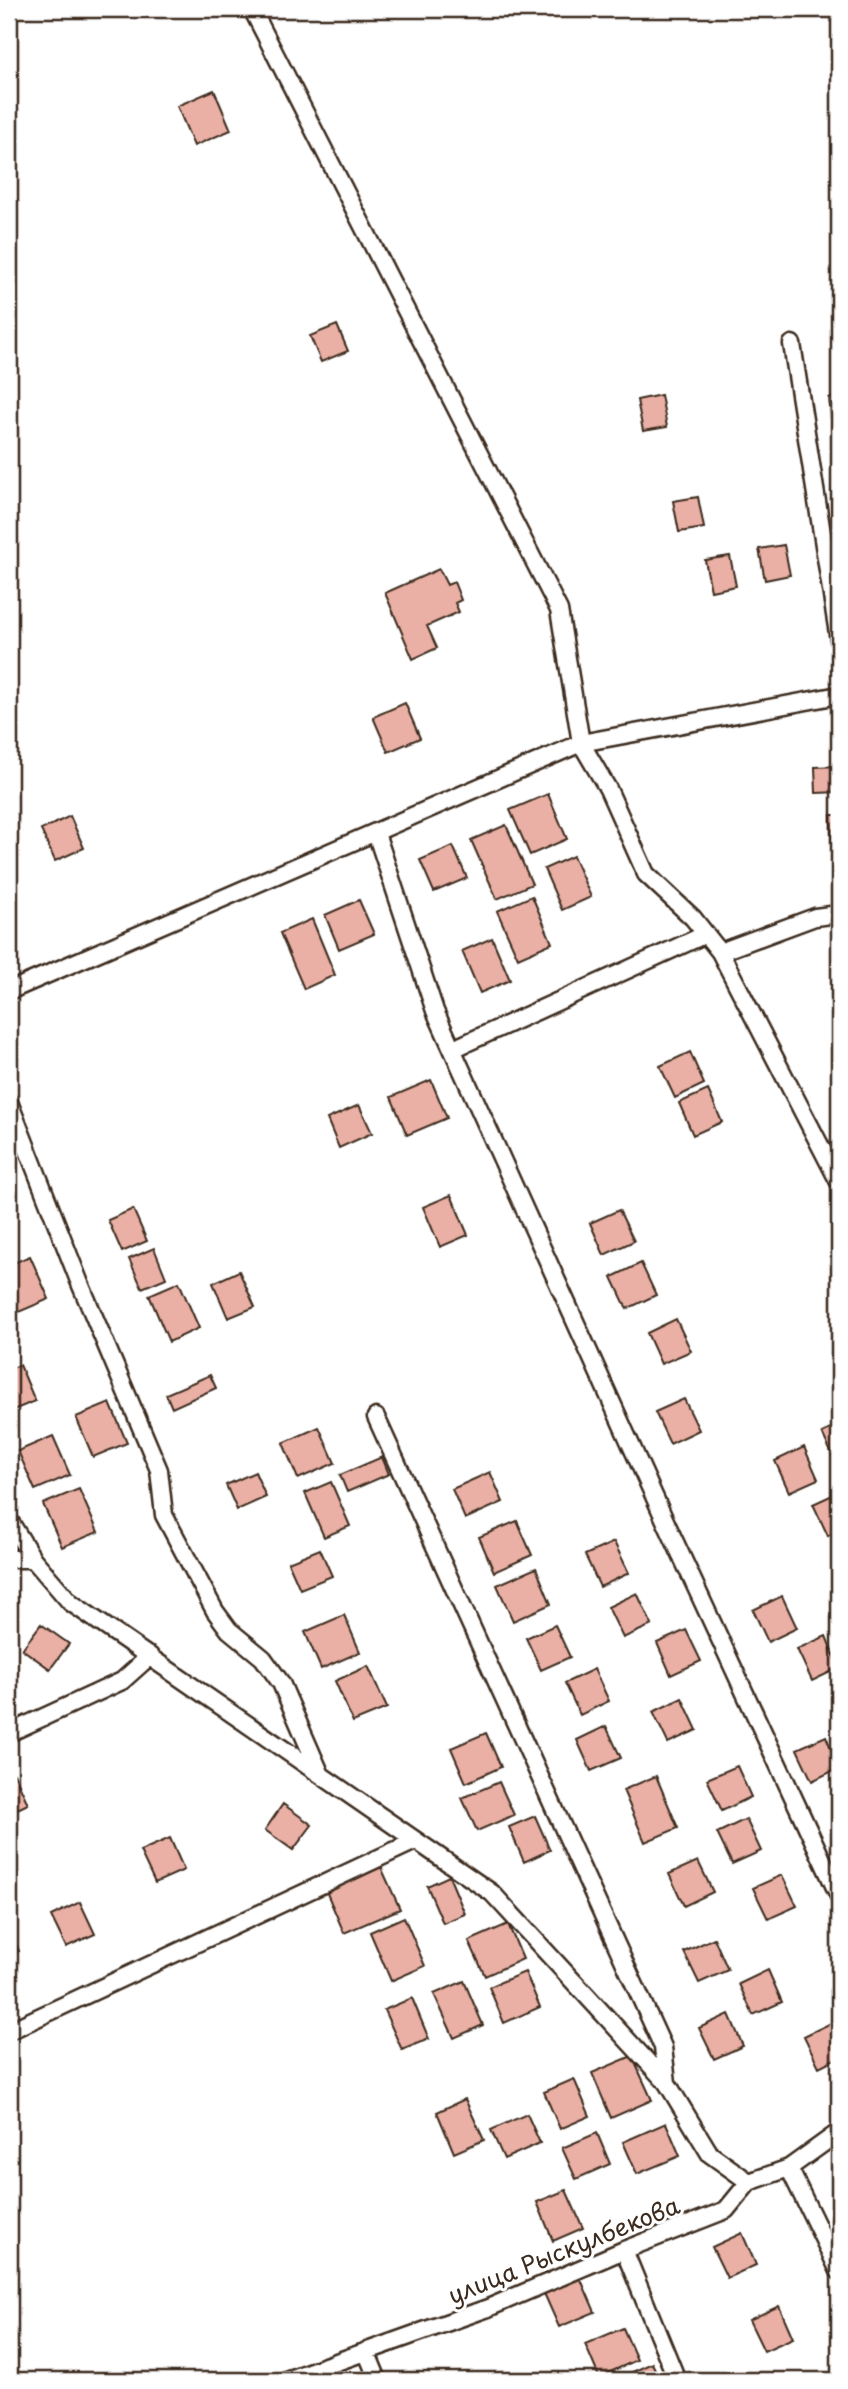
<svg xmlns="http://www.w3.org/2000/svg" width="848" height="2389" font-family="'Playpen Sans',sans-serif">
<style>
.building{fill:#eab0a5;stroke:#3b2a1e;stroke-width:2}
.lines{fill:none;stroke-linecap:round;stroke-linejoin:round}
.street-casing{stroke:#3b2a1e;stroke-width:21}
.street{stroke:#fff;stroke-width:16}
.labels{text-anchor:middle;stroke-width:6;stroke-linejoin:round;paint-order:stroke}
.street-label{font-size:24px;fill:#3b2a1e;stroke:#fff}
</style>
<rect width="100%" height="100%" fill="#fff"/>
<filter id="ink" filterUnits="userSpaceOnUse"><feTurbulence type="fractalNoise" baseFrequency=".0143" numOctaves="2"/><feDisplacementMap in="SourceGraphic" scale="14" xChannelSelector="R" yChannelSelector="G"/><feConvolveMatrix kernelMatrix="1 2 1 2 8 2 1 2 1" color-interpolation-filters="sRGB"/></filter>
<g filter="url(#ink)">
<path class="building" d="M 214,90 L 231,130 L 194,146 L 177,106 Z
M 337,325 L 348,351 L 321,362 L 310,336 Z
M 661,395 L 667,427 L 643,431 L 637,400 Z
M 839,396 L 839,417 L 831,418 L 829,398 Z
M 698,497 L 704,528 L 679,532 L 673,501 Z
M 784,545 L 790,575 L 765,580 L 759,549 Z
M 730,556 L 736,586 L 711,591 L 705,560 Z
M 439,569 L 447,585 L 454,582 L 461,600 L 455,603 L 459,612 L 427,626 L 437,648 L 413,659 L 385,593 Z
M 405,703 L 420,738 L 388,752 L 373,717 Z
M 839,766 L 839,792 L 816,793 L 815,767 Z
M 548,794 L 567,839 L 530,855 L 510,810 Z
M 831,815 L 839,815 L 839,840 L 832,841 Z
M 70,816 L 84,848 L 55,861 L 41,830 Z
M 506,825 L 532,884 L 497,899 L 471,840 Z
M 453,846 L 467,878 L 434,892 L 420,860 Z
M 573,856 L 591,897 L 562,910 L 544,869 Z
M 532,896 L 552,943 L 518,958 L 497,911 Z
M 359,900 L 374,934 L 339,949 L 325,915 Z
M 312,919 L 335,975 L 304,989 L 280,933 Z
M 492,938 L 510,980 L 480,993 L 462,951 Z
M 690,1052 L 704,1084 L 675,1098 L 660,1066 Z
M 431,1080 L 447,1118 L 407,1135 L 391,1097 Z
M 708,1090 L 722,1122 L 693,1135 L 679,1103 Z
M 359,1105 L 372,1133 L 339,1148 L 327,1119 Z
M 451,1195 L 468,1235 L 440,1247 L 423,1207 Z
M 133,1209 L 147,1241 L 122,1252 L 108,1220 Z
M 619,1210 L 634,1241 L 604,1255 L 590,1223 Z
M 154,1248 L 166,1278 L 142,1288 L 129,1259 Z
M 30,1256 L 49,1299 L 14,1314 L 9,1301 L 9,1265 Z
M 641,1263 L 656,1295 L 627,1309 L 612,1277 Z
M 239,1271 L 255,1307 L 228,1318 L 213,1283 Z
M 179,1282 L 199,1328 L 169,1342 L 149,1295 Z
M 676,1319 L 691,1351 L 661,1364 L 647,1333 Z
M 20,1365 L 35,1401 L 11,1411 L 9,1369 Z
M 210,1375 L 216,1388 L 172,1408 L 166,1394 Z
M 684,1399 L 699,1430 L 670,1444 L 655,1412 Z
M 110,1403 L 127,1443 L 93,1457 L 76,1417 Z
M 839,1425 L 839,1463 L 837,1465 L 822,1433 Z
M 319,1427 L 335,1463 L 298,1479 L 283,1443 Z
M 53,1436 L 70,1475 L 35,1490 L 18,1451 Z
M 804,1447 L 818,1479 L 789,1492 L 775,1461 Z
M 382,1457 L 389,1474 L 347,1492 L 340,1475 Z
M 255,1472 L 266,1497 L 237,1510 L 226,1485 Z
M 490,1472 L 503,1502 L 465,1519 L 452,1489 Z
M 331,1482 L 350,1526 L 324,1537 L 305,1493 Z
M 79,1489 L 98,1532 L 62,1547 L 43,1504 Z
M 839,1492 L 839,1530 L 828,1536 L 813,1504 Z
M 517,1521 L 532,1555 L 494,1572 L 479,1537 Z
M 614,1542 L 629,1573 L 600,1587 L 585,1555 Z
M 320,1549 L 332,1576 L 300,1589 L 288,1562 Z
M 536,1568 L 551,1604 L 513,1621 L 497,1585 Z
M 637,1593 L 652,1625 L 623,1638 L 608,1607 Z
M 782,1596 L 797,1628 L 768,1642 L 753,1610 Z
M 344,1615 L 360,1652 L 321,1669 L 305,1632 Z
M 41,1624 L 69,1644 L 50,1669 L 22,1649 Z
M 555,1625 L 570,1657 L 541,1670 L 526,1638 Z
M 686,1630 L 701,1661 L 671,1675 L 657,1643 Z
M 826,1636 L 839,1668 L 812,1681 L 797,1649 Z
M 368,1666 L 387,1708 L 353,1722 L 335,1681 Z
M 594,1669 L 609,1701 L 580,1715 L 565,1683 Z
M 682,1698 L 697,1730 L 668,1743 L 653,1712 Z
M 606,1726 L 621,1758 L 591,1771 L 577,1740 Z
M 486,1733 L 501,1767 L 466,1783 L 451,1748 Z
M 826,1736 L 839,1768 L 812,1781 L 797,1749 Z
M 737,1766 L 751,1797 L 722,1811 L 707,1779 Z
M 14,1773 L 28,1804 L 9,1813 L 9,1775 Z
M 656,1776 L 678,1828 L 645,1842 L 623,1790 Z
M 499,1782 L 514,1815 L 477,1831 L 462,1798 Z
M 283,1804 L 312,1825 L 293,1850 L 265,1830 Z
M 535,1816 L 550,1850 L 524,1862 L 509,1827 Z
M 746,1819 L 761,1851 L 732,1864 L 717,1833 Z
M 170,1838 L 184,1870 L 155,1883 L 140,1851 Z
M 698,1861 L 713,1892 L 684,1906 L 669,1874 Z
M 381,1867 L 400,1909 L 344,1933 L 326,1891 Z
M 782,1875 L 797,1906 L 768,1919 L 753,1888 Z
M 449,1876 L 465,1914 L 443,1923 L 427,1886 Z
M 80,1902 L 95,1934 L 66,1947 L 51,1916 Z
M 404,1917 L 425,1966 L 391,1981 L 370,1932 Z
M 508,1924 L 523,1959 L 485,1976 L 469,1941 Z
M 9,1929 L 19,1951 L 9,1955 Z
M 714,1938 L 728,1970 L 699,1983 L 684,1952 Z
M 768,1970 L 782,2002 L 753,2015 L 739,1984 Z
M 525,1972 L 540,2007 L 504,2023 L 489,1987 Z
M 464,1981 L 483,2025 L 454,2038 L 434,1994 Z
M 412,1998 L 429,2039 L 402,2050 L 384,2010 Z
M 729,2014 L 743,2046 L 714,2059 L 699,2028 Z
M 833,2022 L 839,2035 L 839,2057 L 819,2067 L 804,2036 Z
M 632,2056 L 652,2100 L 611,2118 L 592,2073 Z
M 574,2079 L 590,2116 L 560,2129 L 544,2092 Z
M 465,2099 L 484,2140 L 454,2153 L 437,2112 Z
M 527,2114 L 540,2143 L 504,2159 L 491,2130 Z
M 666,2123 L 680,2156 L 637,2174 L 623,2142 Z
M 597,2133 L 610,2164 L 576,2179 L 562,2148 Z
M 566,2190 L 583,2228 L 553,2241 L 537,2202 Z
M 742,2233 L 756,2265 L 727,2278 L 712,2247 Z
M 579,2275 L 595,2312 L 559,2327 L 543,2291 Z
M 779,2306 L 793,2338 L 764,2351 L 749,2320 Z
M 623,2328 L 637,2360 L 599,2377 L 585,2344 Z
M 652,2363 L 660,2380 L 631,2380 L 628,2374 Z"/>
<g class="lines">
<g class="street-casing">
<path id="street" d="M 252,9 L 559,610 L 581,743 L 608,789 L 646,874 L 693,918 L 720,952 L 839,1182
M 792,344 L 839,640
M 376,833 L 435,1011 L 668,1527 L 839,1896
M 720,952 L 815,917 L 839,914
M 9,991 L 581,743 L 839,695
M 453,1049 L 704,935
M 9,1102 L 79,1281 L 159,1470 L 164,1515 L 215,1611 L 229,1630 L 263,1658 L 281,1683 L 321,1775
M 376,1417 L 663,2047 L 667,2083
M 9,1520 L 33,1559 L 70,1602 L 492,1893 L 667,2083 L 710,2154 L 749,2182
M 9,1559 L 33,1559
M 9,1733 L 122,1681 L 150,1656
M 9,2031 L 413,1842
M 789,2168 L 839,2271
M 624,2250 L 677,2380
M 366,2351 L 378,2380
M 286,2380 L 488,2308 L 624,2250 L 726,2210 L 749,2182 L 789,2168 L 839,2132"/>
</g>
<use href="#street" class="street"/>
</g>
</g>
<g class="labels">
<g class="street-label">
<text transform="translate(564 2251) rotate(-22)" y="8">улица Рыскулбекова</text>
</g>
</g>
<rect width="848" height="2389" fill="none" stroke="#fff" stroke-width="35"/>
<rect x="18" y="18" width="813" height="2354" fill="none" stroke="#3b2a1e" stroke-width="2.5" filter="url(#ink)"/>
</svg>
